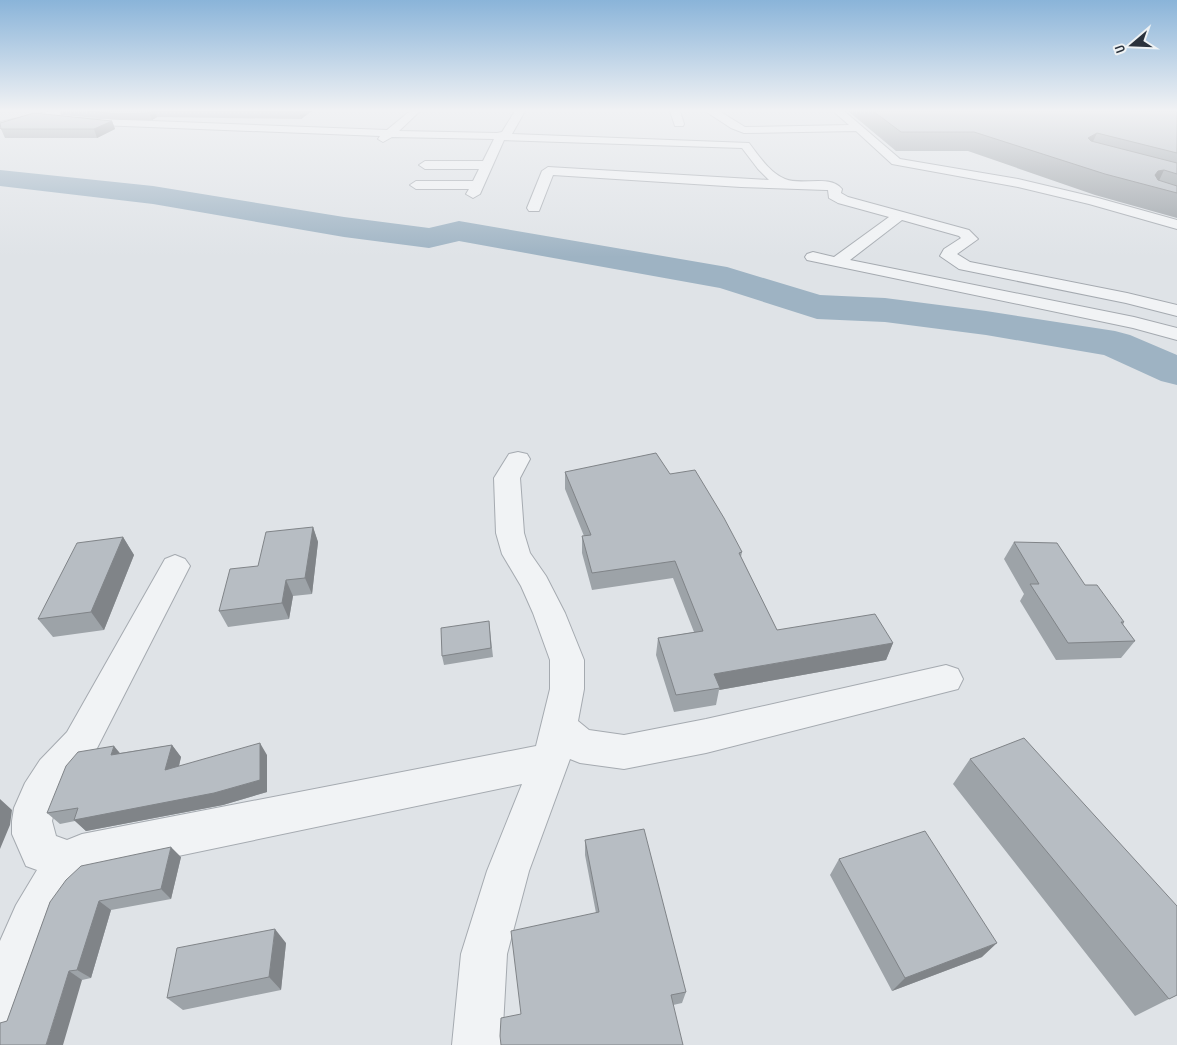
<svg xmlns="http://www.w3.org/2000/svg" width="1177" height="1045" font-family="'Sofia Sans Condensed',sans-serif">
<style>
.lines{fill:none;stroke-linecap:round;stroke-linejoin:round}
.river{fill:#9eb3c3;fill-rule:evenodd}
.minor-casing{stroke:#a5aab0;stroke-width:2}
.minor{fill:#f1f3f5;fill-rule:evenodd}
.wall{fill:#9da3a8}
.shaded-wall{fill:#808488}
.building{fill:#b7bdc3;stroke:#808488}
</style>
<rect width="100%" height="100%" fill="#dfe3e7"/>
<g class="lines">
<path class="river" d="M 0,170 L 153,186 L 344,217 L 429,228 L 459,221 L 727,267 L 820,295 L 885,298 L 986,311 L 1115,331 L 1130,335 L 1177,355 L 1177,385 L 1161,381 L 1104,355 L 986,335 L 885,322 L 817,319 L 720,288 L 459,241 L 429,248 L 344,237 L 153,204 L 0,186 Z"/>
<g class="minor-casing">
<path id="minor" d="M 52,111 L 69,111 L 64,114 L 0,128 L 0,122 Z
M 410,111 L 420,111 L 399,131 L 497,133 L 502,132 L 515,111 L 525,111 L 512,134 L 749,143 C 759,156 769,172 785,179 C 802,186 830,174 842,189 L 841,193 L 848,197 L 969,230 L 978,239 L 957,254 L 970,262 L 1127,293 L 1177,305 L 1177,316 L 1126,303 L 959,269 L 940,256 L 944,249 L 961,238 L 959,236 L 902,220 L 850,260 L 1134,317 L 1177,328 L 1177,340 L 1133,328 L 807,260 L 805,257 L 807,254 L 813,252 L 834,257 L 889,217 L 838,203 L 829,198 L 828,190 L 826,190 L 741,187 L 553,175 L 539,211 L 529,211 L 527,208 L 542,171 L 548,167 L 769,180 L 758,169 L 742,148 L 504,140 L 480,194 L 473,198 L 466,194 L 469,189 L 416,189 L 410,185 L 416,181 L 473,181 L 479,169 L 425,169 L 419,165 L 425,161 L 483,161 L 494,139 L 392,137 L 383,142 L 378,139 L 380,136 L 74,124 L 69,121 L 74,118 L 387,130 Z
M 670,111 L 680,111 L 684,124 L 683,126 L 675,126 Z
M 705,111 L 719,111 L 745,127 L 849,125 L 833,111 L 844,111 L 900,159 L 1018,179 L 1098,198 L 1177,220 L 1177,229 L 1089,204 L 1018,187 L 892,164 L 856,131 L 744,133 L 731,128 Z
M 518,452 L 527,454 L 530,459 L 520,478 L 524,533 L 530,553 L 546,576 L 565,613 L 584,660 L 584,689 L 578,721 L 589,730 L 624,735 L 706,719 L 946,665 L 958,669 L 963,679 L 958,689 L 706,753 L 624,769 L 580,763 L 570,759 L 529,871 L 507,954 L 502,1045 L 452,1045 L 461,954 L 487,871 L 522,784 L 92,874 C 49,909 37,968 17,1017 L 0,1024 L 0,941 L 16,905 L 37,870 L 26,866 L 12,834 L 12,821 L 14,808 L 25,783 L 40,760 L 67,732 L 165,559 L 175,555 L 185,559 L 190,566 L 93,756 L 68,786 L 56,804 L 52,821 L 56,836 L 67,840 L 82,834 L 536,746 L 550,689 L 550,660 L 533,613 L 521,586 L 502,554 L 496,533 L 494,478 L 509,454 Z"/>
</g>
<use href="#minor" class="minor"/>
</g>
<path class="wall" d="M 60,111 L 312,111 L 301,119 L 157,117 L 152,120 L 121,120 L 61,115 Z
M 848,111 L 1177,111 L 1177,218 L 1095,195 L 968,151 L 896,151 Z
M 112,121 L 115,129 L 97,138 L 5,138 L 1,129 Z
M 565,472 L 670,474 L 742,552 L 741,557 L 777,630 L 893,643 L 886,660 L 719,690 L 716,705 L 674,712 L 656,655 L 658,638 L 694,632 L 673,578 L 592,590 L 582,553 L 582,536 L 584,536 L 565,489 Z
M 313,527 L 318,542 L 312,594 L 293,596 L 289,619 L 228,627 L 219,611 Z
M 123,537 L 134,555 L 104,630 L 53,637 L 38,619 Z
M 1014,542 L 1085,585 L 1124,622 L 1123,625 L 1135,641 L 1121,658 L 1056,660 L 1020,601 L 1024,594 L 1004,559 Z
M 489,621 L 493,657 L 444,665 L 442,656 Z
M 172,745 L 181,757 L 179,766 L 267,755 L 267,792 L 223,805 L 86,831 L 75,821 L 60,824 L 47,813 L 120,753 Z
M 970,759 L 1177,995 L 1135,1016 L 953,784 Z
M 585,840 L 686,992 L 682,1003 L 673,1005 L 521,1014 L 596,913 L 585,855 Z
M 181,857 L 171,899 L 111,910 L 91,978 L 82,980 L 7,1021 L 50,902 Z
M 839,859 L 982,957 L 892,991 L 830,875 Z
M 286,943 L 281,990 L 183,1010 L 167,998 Z"/>
<path class="shaded-wall" d="M 155,111 L 157,117 L 152,120 L 149,113 Z
M 302,111 L 312,111 L 301,119 L 299,112 Z
M 112,121 L 115,129 L 97,138 L 94,129 Z
M 1097,133 L 1088,152 L 1088,138 Z
M 1164,170 L 1156,187 L 1155,175 L 1158,171 Z
M 313,527 L 318,542 L 312,594 L 305,578 Z
M 123,537 L 134,555 L 104,630 L 91,612 Z
M 286,580 L 293,596 L 289,619 L 282,603 Z
M 893,643 L 886,660 L 719,690 L 720,688 L 714,674 Z
M 260,743 L 267,755 L 267,792 L 223,805 L 86,831 L 74,820 Z
M 172,745 L 181,757 L 175,782 L 165,770 Z
M 114,746 L 124,758 L 111,755 Z
M 0,799 L 12,810 L 10,825 L 0,849 Z
M 171,847 L 181,857 L 171,899 L 161,889 Z
M 99,901 L 111,910 L 91,978 L 77,970 Z
M 275,929 L 286,943 L 281,990 L 269,977 Z
M 997,943 L 982,957 L 892,991 L 905,978 Z
M 69,971 L 82,980 L 63,1045 L 46,1045 Z"/>
<path class="building" d="M 87,111 L 302,111 L 299,112 L 155,111 L 149,113 L 118,114 Z
M 873,111 L 1177,111 L 1177,153 L 1097,133 L 1088,138 L 1091,141 L 1177,163 L 1177,174 L 1164,170 L 1158,171 L 1155,175 L 1158,180 L 1177,186 L 1177,193 L 1105,174 L 974,132 L 901,132 Z
M 34,113 L 112,121 L 94,129 L 1,129 L 0,123 Z
M 656,453 L 670,474 L 695,470 L 724,518 L 742,552 L 739,553 L 777,630 L 875,614 L 893,643 L 714,674 L 720,688 L 676,695 L 658,638 L 703,631 L 675,561 L 592,573 L 582,536 L 591,535 L 565,472 Z
M 313,527 L 305,578 L 286,580 L 282,603 L 219,611 L 230,569 L 258,566 L 266,532 Z
M 123,537 L 91,612 L 38,619 L 77,543 Z
M 1014,542 L 1057,543 L 1085,585 L 1097,585 L 1124,622 L 1121,622 L 1135,641 L 1068,643 L 1030,584 L 1039,584 Z
M 489,621 L 491,648 L 442,656 L 441,628 Z
M 1024,738 L 1177,906 L 1177,995 L 1169,999 L 970,759 Z
M 260,743 L 260,780 L 214,793 L 74,820 L 78,808 L 47,813 L 66,766 L 78,752 L 114,746 L 111,755 L 172,745 L 165,770 Z
M 644,829 L 686,992 L 671,995 L 683,1045 L 501,1045 L 500,1036 L 501,1018 L 521,1014 L 511,931 L 599,912 L 585,840 Z
M 925,831 L 997,943 L 905,978 L 839,859 Z
M 171,847 L 161,889 L 99,901 L 77,970 L 69,971 L 46,1045 L 0,1045 L 0,1023 L 7,1021 L 50,902 L 66,880 L 81,866 Z
M 275,929 L 269,977 L 167,998 L 177,948 Z"/>
<linearGradient id="sky" x2="0" y2="1"><stop stop-color="#8ab4d9"/><stop offset="0.43" stop-color="#f1f2f4"/><stop offset="1" stop-color="#f1f2f4" stop-opacity="0"/></linearGradient>
<rect width="1177" height="257" fill="url(#sky)"/>
<g transform="translate(1132 45) rotate(251)" stroke="#eef2f4" stroke-width="4" paint-order="stroke">
<path d="M0-4L9 19L0 12L-9 19Z" fill="#2a323c"/>
<text y="-8" font-size="14" font-weight="bold" text-anchor="middle" fill="#2a323c">U</text>
</g>
</svg>
